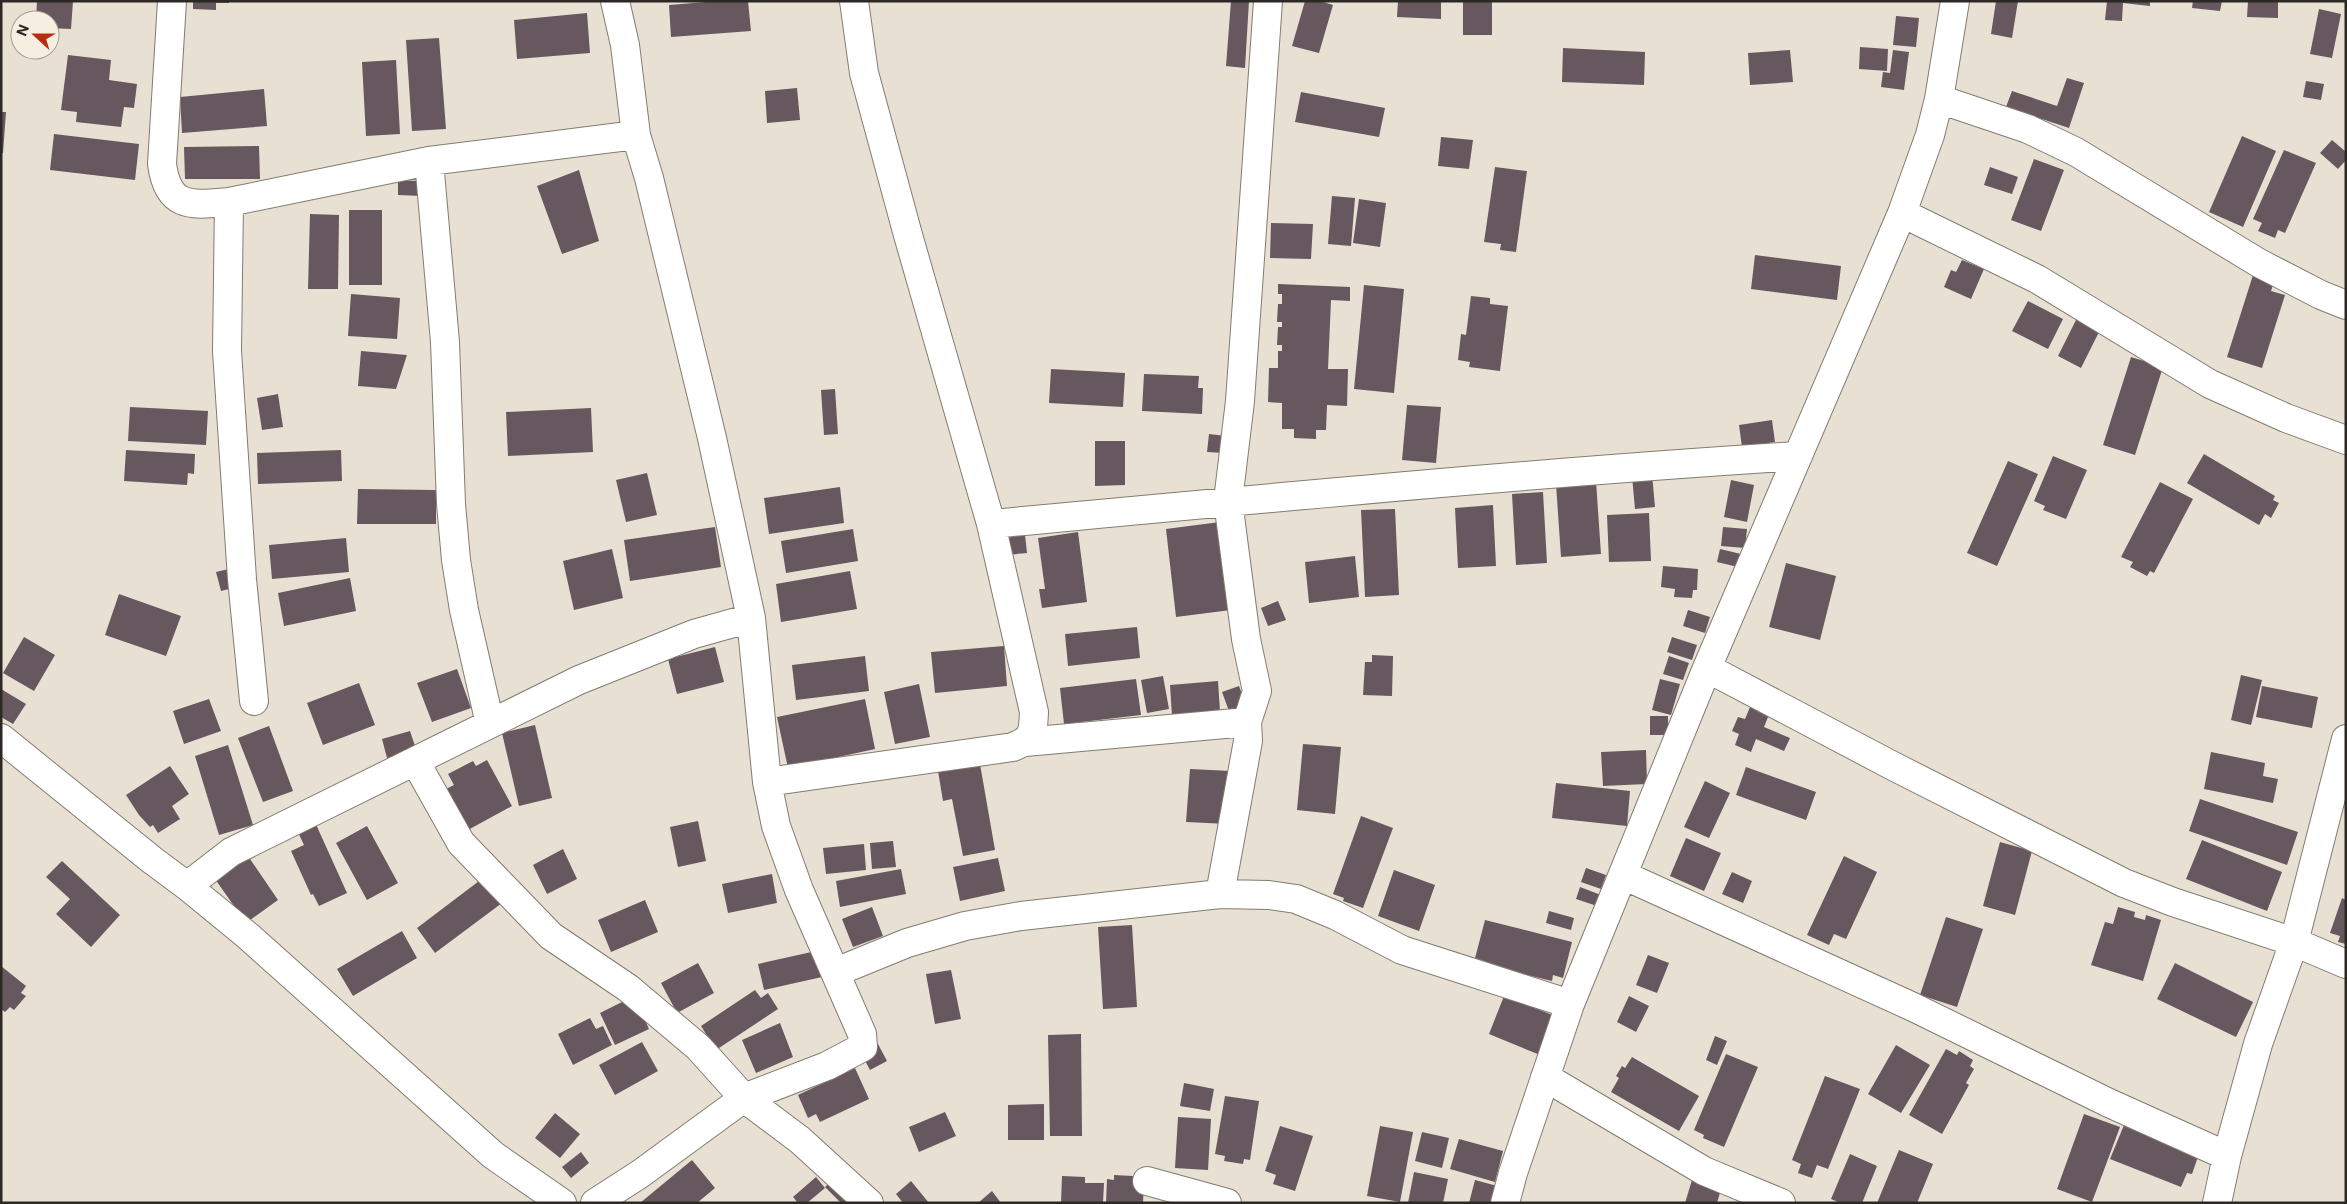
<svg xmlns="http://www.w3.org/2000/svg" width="2347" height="1204" font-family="Inter,sans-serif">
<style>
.building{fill:#66585e}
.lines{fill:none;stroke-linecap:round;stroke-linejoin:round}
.minor-casing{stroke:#827c6f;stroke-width:30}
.minor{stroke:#fff;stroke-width:28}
</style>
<rect width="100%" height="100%" fill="#e8e1d3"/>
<path class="building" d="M 37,1 L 73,1 L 71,29 L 50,28 L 50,20 L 36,20 Z
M 193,1 L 229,1 L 229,3 L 216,3 L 216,10 L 193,9 Z
M 718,1 L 748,1 L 751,31 L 671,37 L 669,5 Z
M 1231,1 L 1249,1 L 1245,68 L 1226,66 Z
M 1305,1 L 1320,1 L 1333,5 L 1319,53 L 1292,46 Z
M 1398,1 L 1441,1 L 1441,19 L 1397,17 Z
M 1463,1 L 1492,1 L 1492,35 L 1463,35 Z
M 1996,1 L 2018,1 L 2012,38 L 1991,34 Z
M 2107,1 L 2150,1 L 2150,6 L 2123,3 L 2122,21 L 2105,20 Z
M 2193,1 L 2222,1 L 2220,11 L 2192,8 Z
M 2248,1 L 2278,1 L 2278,18 L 2247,17 Z
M 2319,9 L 2341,14 L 2332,58 L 2310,54 Z
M 587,13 L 590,53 L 517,59 L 514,20 Z
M 1896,16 L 1919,18 L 1916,47 L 1893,45 Z
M 439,38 L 446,129 L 412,131 L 406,40 Z
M 1860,47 L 1888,49 L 1887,71 L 1859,69 Z
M 1563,48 L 1645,52 L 1644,85 L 1562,82 Z
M 1790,50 L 1793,82 L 1750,85 L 1748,53 Z
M 1893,50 L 1909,52 L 1904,90 L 1881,87 L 1883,72 L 1890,73 Z
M 68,55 L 111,60 L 109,80 L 137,84 L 134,108 L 124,107 L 121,127 L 76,122 L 77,112 L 61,110 Z
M 396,60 L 400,134 L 366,136 L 362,62 Z
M 2067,78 L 2084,83 L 2069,128 L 2006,107 L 2012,91 L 2057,106 Z
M 2306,81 L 2324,84 L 2321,100 L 2303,97 Z
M 797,88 L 800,120 L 767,123 L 765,91 Z
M 264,89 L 267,126 L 182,133 L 180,97 Z
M 1301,92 L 1385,108 L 1379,137 L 1295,122 Z
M 1,112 L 6,112 L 3,153 L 1,153 Z
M 54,134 L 139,144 L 135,180 L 50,170 Z
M 2242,136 L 2276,151 L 2243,227 L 2209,212 Z
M 1441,137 L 1473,140 L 1469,169 L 1438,166 Z
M 2332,140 L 2346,152 L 2346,160 L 2338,169 L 2320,153 Z
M 259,146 L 260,179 L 185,179 L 184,147 Z
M 2284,150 L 2316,163 L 2285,233 L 2278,230 L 2275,238 L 2258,231 L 2262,223 L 2253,219 Z
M 2034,159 L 2064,170 L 2041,231 L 2011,220 Z
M 1495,167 L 1527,171 L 1516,252 L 1500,250 L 1501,244 L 1484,242 Z
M 1990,167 L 2018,177 L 2012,194 L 1984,185 Z
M 579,170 L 599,241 L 562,254 L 537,186 Z
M 398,180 L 418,181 L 423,196 L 398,195 Z
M 1332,196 L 1355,198 L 1351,246 L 1328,244 Z
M 1359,199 L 1386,203 L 1380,247 L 1353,243 Z
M 349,210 L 382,210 L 382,285 L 349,285 Z
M 310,214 L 339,215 L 338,289 L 308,289 Z
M 1271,223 L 1313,224 L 1311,259 L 1270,258 Z
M 1755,255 L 1841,266 L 1837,300 L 1751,289 Z
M 1962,260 L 1984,269 L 1971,299 L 1944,287 L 1951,270 L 1956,272 Z
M 2253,275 L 2274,282 L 2271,291 L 2285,295 L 2262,368 L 2227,357 Z
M 1278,284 L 1350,287 L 1350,301 L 1331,300 L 1328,369 L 1348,369 L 1347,406 L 1327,405 L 1326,430 L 1316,430 L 1316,439 L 1294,438 L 1294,429 L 1282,429 L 1282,403 L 1268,402 L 1269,368 L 1278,368 L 1278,351 L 1282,351 L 1282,345 L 1277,345 L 1278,327 L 1282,327 L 1282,322 L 1277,322 L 1278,304 L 1282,304 L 1282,294 L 1278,294 Z
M 1364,285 L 1404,289 L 1394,393 L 1354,389 Z
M 351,294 L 400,298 L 397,339 L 348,336 Z
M 1471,296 L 1490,298 L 1490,304 L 1508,306 L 1500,371 L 1469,367 L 1470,362 L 1458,360 L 1461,334 L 1466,335 Z
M 2028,301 L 2063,319 L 2048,349 L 2012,331 Z
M 2079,314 L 2102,326 L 2081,368 L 2058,356 Z
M 361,351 L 407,355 L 396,389 L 358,386 Z
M 2131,357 L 2163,367 L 2135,455 L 2103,445 Z
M 1051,369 L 1125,373 L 1123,407 L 1049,403 Z
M 1144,374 L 1199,376 L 1198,388 L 1203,388 L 1202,414 L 1142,411 Z
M 835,389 L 838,434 L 824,435 L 821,390 Z
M 278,394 L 283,427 L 262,430 L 257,398 Z
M 1407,405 L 1441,407 L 1436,463 L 1402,460 Z
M 130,407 L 208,411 L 206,445 L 128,441 Z
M 591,408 L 593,452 L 508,456 L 506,412 Z
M 1772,420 L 1775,442 L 1742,447 L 1739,425 Z
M 1209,434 L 1226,436 L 1224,453 L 1207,452 Z
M 1095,441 L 1125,441 L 1125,485 L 1095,486 Z
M 126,450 L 195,454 L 194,474 L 188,473 L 187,485 L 124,481 Z
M 341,450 L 342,481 L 258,484 L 257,453 Z
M 2204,454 L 2275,496 L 2273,500 L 2279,503 L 2271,518 L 2265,514 L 2259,525 L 2187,483 Z
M 2053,456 L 2087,470 L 2066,519 L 2043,510 L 2045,506 L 2034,501 Z
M 2008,461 L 2038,474 L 1997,566 L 1967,553 Z
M 647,473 L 657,515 L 626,522 L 616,480 Z
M 1652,474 L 1655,507 L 1635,509 L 1632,476 Z
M 1731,480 L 1754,485 L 1747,522 L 1724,517 Z
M 1596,481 L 1601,554 L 1561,557 L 1556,484 Z
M 2160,482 L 2193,499 L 2154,573 L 2150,571 L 2147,576 L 2130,567 L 2133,562 L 2121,557 Z
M 840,487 L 844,523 L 769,534 L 764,498 Z
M 358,489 L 436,490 L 436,524 L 357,524 Z
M 1543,492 L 1547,563 L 1516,565 L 1512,494 Z
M 1493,505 L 1496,566 L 1458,568 L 1455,508 Z
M 1395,509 L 1399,595 L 1365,597 L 1361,510 Z
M 1649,513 L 1651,561 L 1609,562 L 1607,515 Z
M 1220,522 L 1231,610 L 1176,617 L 1166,529 Z
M 715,527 L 721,567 L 630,581 L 624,540 Z
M 1723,527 L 1747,529 L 1745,548 L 1721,546 Z
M 853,529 L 858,561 L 786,573 L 781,541 Z
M 1078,532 L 1087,602 L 1042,608 L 1039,589 L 1045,589 L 1038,538 Z
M 1025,535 L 1027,553 L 1007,555 L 1005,538 Z
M 346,538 L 349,572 L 272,579 L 269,545 Z
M 612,549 L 623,598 L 574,610 L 563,561 Z
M 1720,549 L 1741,554 L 1738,567 L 1717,562 Z
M 1355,556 L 1359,597 L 1309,603 L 1305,562 Z
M 1786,563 L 1836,576 L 1820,640 L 1769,627 Z
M 1663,566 L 1698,569 L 1697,590 L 1693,590 L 1692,598 L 1674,597 L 1675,589 L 1661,587 Z
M 237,567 L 241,586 L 221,591 L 216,572 Z
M 850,571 L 857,609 L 781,622 L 776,584 Z
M 350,578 L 356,611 L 284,626 L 278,593 Z
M 119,594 L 181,616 L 166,656 L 105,635 Z
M 1278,601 L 1286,620 L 1268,626 L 1261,608 Z
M 1688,610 L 1710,617 L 1705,633 L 1683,626 Z
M 1137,627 L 1140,658 L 1068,666 L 1065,634 Z
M 24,637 L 55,655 L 34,691 L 3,673 Z
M 1672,637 L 1697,645 L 1692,660 L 1667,652 Z
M 1004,646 L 1007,686 L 935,693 L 931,652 Z
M 715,647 L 724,682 L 677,694 L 668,659 Z
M 1372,655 L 1393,656 L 1392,696 L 1363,695 L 1365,662 L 1372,662 Z
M 865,656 L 869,691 L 796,700 L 792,665 Z
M 1669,656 L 1689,663 L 1683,680 L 1663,674 Z
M 457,669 L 471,708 L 432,722 L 417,683 Z
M 2241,675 L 2262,680 L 2251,725 L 2231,720 Z
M 1163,676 L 1169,709 L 1147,713 L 1141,680 Z
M 1136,679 L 1141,715 L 1064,724 L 1060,688 Z
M 1660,679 L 1680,684 L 1671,715 L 1652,710 Z
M 1218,681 L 1220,712 L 1172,716 L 1170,685 Z
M 359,683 L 375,725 L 323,745 L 307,703 Z
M 919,684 L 930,737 L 895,744 L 884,692 Z
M 1239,686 L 1246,705 L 1229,711 L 1222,692 Z
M 2262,686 L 2318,697 L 2312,728 L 2256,717 Z
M 1,689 L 26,704 L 13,724 L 1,717 Z
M 209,699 L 221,731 L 184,744 L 173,711 Z
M 865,699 L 875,749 L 788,768 L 777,717 Z
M 1753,700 L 1772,707 L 1764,727 L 1790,738 L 1784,751 L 1756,739 L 1751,752 L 1735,745 L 1739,734 L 1732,731 L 1738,717 L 1745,719 Z
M 1650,716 L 1668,716 L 1668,735 L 1650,735 Z
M 535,725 L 552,798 L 519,806 L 502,733 Z
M 269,726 L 293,791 L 263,802 L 238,738 Z
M 410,731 L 416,749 L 387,758 L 382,739 Z
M 1303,744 L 1341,747 L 1335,814 L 1297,810 Z
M 228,745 L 253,825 L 219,835 L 195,756 Z
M 1646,750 L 1647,784 L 1603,786 L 1601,752 Z
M 2211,752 L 2265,763 L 2263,776 L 2278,779 L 2273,803 L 2204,789 Z
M 487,760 L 512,806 L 468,830 L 446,789 L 454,785 L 448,774 L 473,761 L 476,766 Z
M 980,764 L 995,850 L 963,856 L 952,799 L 943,801 L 938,771 Z
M 170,766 L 189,794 L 172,806 L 180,819 L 158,833 L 153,825 L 150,827 L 139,815 L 126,795 Z
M 1746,767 L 1816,792 L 1806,820 L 1736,795 Z
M 1190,769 L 1231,771 L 1228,824 L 1186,822 Z
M 1705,781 L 1730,793 L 1709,838 L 1684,827 Z
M 1556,783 L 1630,791 L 1627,826 L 1552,818 Z
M 2200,799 L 2298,832 L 2287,865 L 2189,831 Z
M 1361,816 L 1393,828 L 1363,908 L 1343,901 L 1344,898 L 1333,894 Z
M 314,820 L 347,893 L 319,906 L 313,894 L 311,895 L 291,851 L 304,845 L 296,828 Z
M 698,821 L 706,861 L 678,867 L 670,827 Z
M 367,826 L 398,883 L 367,900 L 336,843 Z
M 1686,838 L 1721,853 L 1704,891 L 1670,876 Z
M 2202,840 L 2282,872 L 2267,911 L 2186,879 Z
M 893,841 L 896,867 L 872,869 L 870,843 Z
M 2000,842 L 2032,851 L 2015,915 L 1983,906 Z
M 864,844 L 866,870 L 826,874 L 823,848 Z
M 563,849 L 577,879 L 547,894 L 533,865 Z
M 248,856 L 278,900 L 246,923 L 215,879 Z
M 1844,856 L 1877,872 L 1846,939 L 1834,934 L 1829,945 L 1807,935 Z
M 998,858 L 1005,891 L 960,901 L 953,867 Z
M 62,861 L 120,915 L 91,947 L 56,914 L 70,899 L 46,877 Z
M 1586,868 L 1606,875 L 1601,889 L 1581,882 Z
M 901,869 L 906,894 L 840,907 L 836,881 Z
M 1394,870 L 1435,885 L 1419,931 L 1378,916 Z
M 1732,872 L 1752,881 L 1743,903 L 1722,894 Z
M 772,874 L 777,903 L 728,913 L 722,884 Z
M 483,878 L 502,903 L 435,953 L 417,928 Z
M 1580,887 L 1601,895 L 1597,906 L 1576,899 Z
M 2342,898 L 2346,900 L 2346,944 L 2338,942 L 2340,936 L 2330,933 Z
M 645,900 L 658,932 L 611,952 L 598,920 Z
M 872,907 L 883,936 L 853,947 L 842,919 Z
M 2118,907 L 2135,912 L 2134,917 L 2145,920 L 2146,915 L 2161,920 L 2143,981 L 2091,965 L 2105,922 L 2113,924 Z
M 1549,911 L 1574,918 L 1571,930 L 1546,923 Z
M 1946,917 L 1983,929 L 1957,1007 L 1920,995 Z
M 1485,920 L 1572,942 L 1563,978 L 1553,975 L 1552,981 L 1474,962 Z
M 1132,925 L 1137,1007 L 1103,1009 L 1098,927 Z
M 402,931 L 417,958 L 353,996 L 337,969 Z
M 816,951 L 822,977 L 764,990 L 758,964 Z
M 1648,955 L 1669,963 L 1657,993 L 1636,985 Z
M 698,963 L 714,993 L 677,1013 L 661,983 Z
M 2175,963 L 2253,1002 L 2236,1037 L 2157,999 Z
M 1,966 L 26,986 L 21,993 L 26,996 L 14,1010 L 10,1007 L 5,1012 L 1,1009 Z
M 951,970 L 961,1019 L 935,1024 L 926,974 Z
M 755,990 L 761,998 L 768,993 L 778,1009 L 716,1050 L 701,1026 Z
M 634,996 L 649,1029 L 615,1045 L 600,1013 Z
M 1504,996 L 1560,1018 L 1545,1057 L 1489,1034 Z
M 1629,996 L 1649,1006 L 1636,1032 L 1617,1022 Z
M 590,1018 L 596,1029 L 603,1026 L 612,1045 L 573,1065 L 558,1034 Z
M 780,1023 L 793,1057 L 756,1073 L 742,1040 Z
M 1081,1034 L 1082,1136 L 1050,1136 L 1048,1035 Z
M 1715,1036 L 1727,1041 L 1717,1065 L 1706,1060 Z
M 642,1042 L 658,1071 L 615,1095 L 599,1065 Z
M 878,1044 L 887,1061 L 870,1070 L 861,1053 Z
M 1896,1045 L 1930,1065 L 1901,1113 L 1868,1094 Z
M 1946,1049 L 1957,1055 L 1959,1051 L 1973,1060 L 1970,1066 L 1974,1069 L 1966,1083 L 1969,1085 L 1942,1134 L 1909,1115 Z
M 1726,1054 L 1758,1067 L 1724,1147 L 1703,1138 L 1704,1135 L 1694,1130 Z
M 1632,1057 L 1699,1096 L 1679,1131 L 1611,1092 L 1619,1078 L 1616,1076 L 1622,1066 L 1625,1068 Z
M 855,1068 L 869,1099 L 820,1122 L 816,1114 L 808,1118 L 798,1095 Z
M 1825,1076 L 1860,1089 L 1828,1169 L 1817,1165 L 1812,1178 L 1798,1173 L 1801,1164 L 1792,1160 Z
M 1184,1083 L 1214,1089 L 1210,1111 L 1180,1106 Z
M 1225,1096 L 1259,1101 L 1250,1160 L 1244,1159 L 1243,1164 L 1224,1161 L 1225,1156 L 1215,1154 Z
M 1044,1104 L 1044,1140 L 1008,1140 L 1008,1105 Z
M 945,1112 L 956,1136 L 919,1152 L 909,1127 Z
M 555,1113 L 580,1134 L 560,1158 L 535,1138 Z
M 2084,1114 L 2120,1127 L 2092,1202 L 2057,1189 Z
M 1178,1117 L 1211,1119 L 1208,1170 L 1175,1168 Z
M 2124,1125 L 2199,1154 L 2192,1174 L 2187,1173 L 2181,1187 L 2110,1159 Z
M 1280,1126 L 1313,1136 L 1295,1191 L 1273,1184 L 1276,1175 L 1265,1171 Z
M 1380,1126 L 1413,1132 L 1400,1202 L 1367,1196 Z
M 1422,1132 L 1449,1138 L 1442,1168 L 1415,1161 Z
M 1459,1139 L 1503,1151 L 1495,1182 L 1450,1169 Z
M 1899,1150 L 1933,1164 L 1917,1203 L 1877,1203 Z
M 581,1152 L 589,1163 L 571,1178 L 562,1167 Z
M 1850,1154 L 1877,1166 L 1862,1203 L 1840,1203 L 1831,1199 Z
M 692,1160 L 715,1188 L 697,1203 L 640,1203 Z
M 1414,1172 L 1448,1179 L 1443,1203 L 1408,1203 Z
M 1114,1175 L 1133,1176 L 1133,1181 L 1144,1181 L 1143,1203 L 1106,1203 L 1107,1179 L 1114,1180 Z
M 837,1176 L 854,1195 L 845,1203 L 841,1203 L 825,1187 Z
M 1062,1176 L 1085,1177 L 1085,1183 L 1104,1183 L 1103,1203 L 1061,1203 Z
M 816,1177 L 825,1188 L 807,1203 L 798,1203 L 793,1197 Z
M 1475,1180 L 1501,1187 L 1497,1203 L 1469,1203 Z
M 1692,1180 L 1721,1189 L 1717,1203 L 1685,1203 Z
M 911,1181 L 929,1203 L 903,1203 L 896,1194 Z
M 992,1191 L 1001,1203 L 978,1203 Z"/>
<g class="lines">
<g class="minor-casing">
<path id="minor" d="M 172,1 L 162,164 C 168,209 191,205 229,202 L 429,161 L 636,135
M 854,1 L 864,73 L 908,235 L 991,524 C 1260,499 1529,473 1798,456
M 1939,99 L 2028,129 L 2076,152 L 2259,263 L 2321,295 L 2346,305
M 429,161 L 445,342 L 451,504 L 456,560 L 464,610 L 490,724
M 229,202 L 227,351 L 242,579 L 254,701
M 1902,213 L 2037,279 L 2210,384 L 2286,418 L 2346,440
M 1707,668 L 1893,766 L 2124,883 L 2173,902 L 2294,942 L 2346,964
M 1,738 L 152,860 L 187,886 L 231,852 L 579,680 L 694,634 L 751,618 L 712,438 L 649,178 L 636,135 L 625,45 L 615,1
M 1025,742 L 1247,722
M 415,761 L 461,843 L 551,936 L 628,988 L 698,1047 L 744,1098 L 800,1140 L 869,1203
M 767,782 L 1013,747 C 1033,739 1033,733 1034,712 L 991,524
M 1623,875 L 1913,1007 L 2109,1103 L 2227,1156
M 187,886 L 248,936 L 493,1155 L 562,1203
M 1220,894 L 1248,741 L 1247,722 L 1257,691 L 1246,639 L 1228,501 L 1240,401 L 1268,1
M 836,972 L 907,943 L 965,926 L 1021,916 L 1220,894 L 1269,895 L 1296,899 L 1335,915 L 1402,950 L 1570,1004
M 1545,1077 L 1704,1171 L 1781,1203
M 1147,1181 L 1227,1203
M 595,1203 L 640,1174 L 744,1098 L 827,1066 L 863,1047 L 862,1034 L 799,890 L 776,826 L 767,782 L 751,618
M 1505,1203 L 1513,1173 L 1570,1004 L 1707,668 L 1902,213 L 1930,135 L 1939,99 L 1955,1
M 2217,1203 L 2227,1156 L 2258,1044 L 2294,942 L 2346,739"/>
</g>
<use href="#minor" class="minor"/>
</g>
<rect width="2347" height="1204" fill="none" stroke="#2c2924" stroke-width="5"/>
<g transform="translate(35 35) rotate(291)"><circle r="24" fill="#f6eee0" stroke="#a59f95"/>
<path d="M0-4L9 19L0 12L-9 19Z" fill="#b82d0d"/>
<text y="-8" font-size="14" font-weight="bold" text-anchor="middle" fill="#2c2924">N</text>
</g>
</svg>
